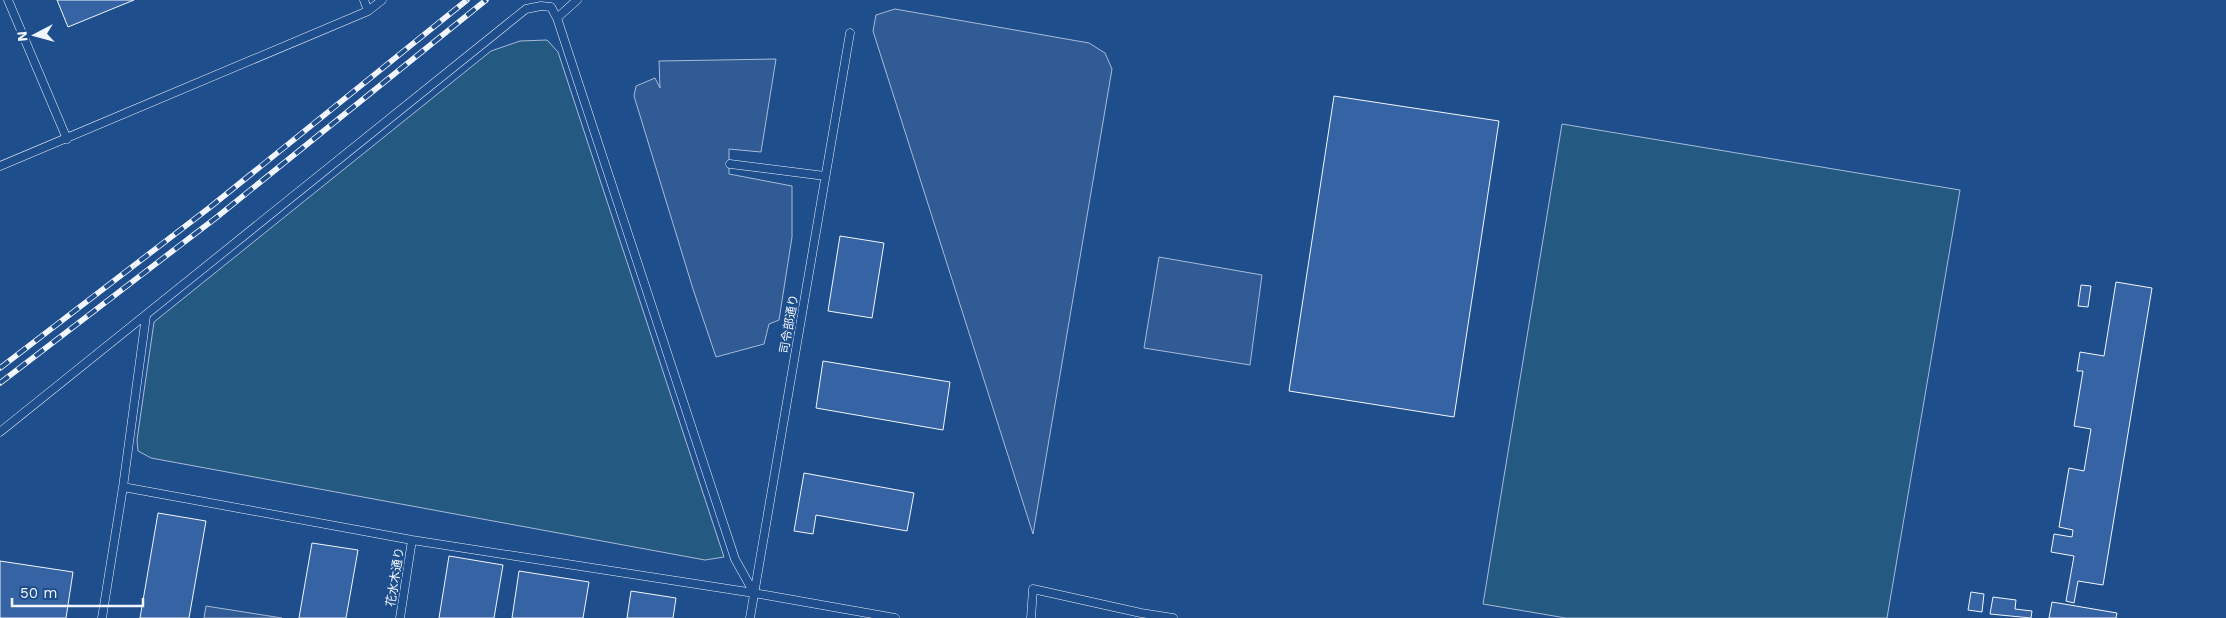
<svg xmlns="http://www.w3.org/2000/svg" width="2226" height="618" font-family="'Work Sans','Noto Sans JP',sans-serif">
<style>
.green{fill:#245a82;stroke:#a8bbd7}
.parking{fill:#305b95;stroke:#a8bbd7}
.building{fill:#3563a3;stroke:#f2f6ff}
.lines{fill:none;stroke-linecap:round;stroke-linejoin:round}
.service-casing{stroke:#f2f6ff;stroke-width:9}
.service{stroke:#1f4e8c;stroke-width:8}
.rail-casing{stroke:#f2f6ff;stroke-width:5.5}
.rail{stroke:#1f4e8c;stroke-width:4;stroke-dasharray:11;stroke-linecap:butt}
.labels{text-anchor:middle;stroke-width:4;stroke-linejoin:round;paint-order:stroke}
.street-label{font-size:12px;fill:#f2f6ff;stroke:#1f4e8c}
</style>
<rect width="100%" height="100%" fill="#1f4e8c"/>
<path class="green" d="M 547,40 L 558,52 L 724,557 L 705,560 L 151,458 L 138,451 L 137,440 L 154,322 L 491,51 L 520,41 Z
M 1562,124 L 1960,190 L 1887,618 L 1566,618 L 1483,604 Z"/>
<path class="parking" d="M 895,9 L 1089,43 L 1105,53 L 1112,69 L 1033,534 L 873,31 L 876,15 Z
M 776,59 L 761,152 L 729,149 L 729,174 L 792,186 L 792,237 L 779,320 L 769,324 L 764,344 L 716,357 L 693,289 L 634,96 L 636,86 L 655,78 L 660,88 L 659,61 Z
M 1159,257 L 1262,275 L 1250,365 L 1144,348 Z
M 206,606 L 282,618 L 204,618 Z"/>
<path class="building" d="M 57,0 L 134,0 L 68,27 Z
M 1334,96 L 1499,121 L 1454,417 L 1289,391 Z
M 840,236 L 884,243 L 872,318 L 828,311 Z
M 2116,282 L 2152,288 L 2103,585 L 2078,581 L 2074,603 L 2066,601 L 2074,556 L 2051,552 L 2054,534 L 2072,537 L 2073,530 L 2059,527 L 2069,468 L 2084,471 L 2091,429 L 2074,426 L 2083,371 L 2077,371 L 2080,352 L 2104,356 Z
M 2081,285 L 2091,286 L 2088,307 L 2078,306 Z
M 823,361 L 950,382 L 943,430 L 816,408 Z
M 804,473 L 914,493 L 907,531 L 816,515 L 813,534 L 794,531 Z
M 158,513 L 206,521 L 189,618 L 140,618 Z
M 312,543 L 358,550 L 346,618 L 299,618 Z
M 449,556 L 503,565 L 494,618 L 439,618 Z
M 0,561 L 73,572 L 66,618 L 0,618 Z
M 519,571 L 589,582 L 583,618 L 512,618 Z
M 631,591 L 676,598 L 673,618 L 627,618 Z
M 1971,592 L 1984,594 L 1982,612 L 1968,610 Z
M 1993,597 L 2016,600 L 2015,609 L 2032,611 L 2031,618 L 1990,614 Z
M 2052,602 L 2117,613 L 2116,618 L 2049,618 Z"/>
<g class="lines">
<g class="service-casing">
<path id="service" d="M 8,0 L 67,139
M 364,0 L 368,11
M 557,18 L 577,0
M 730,164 L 825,176
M 0,166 L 368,11 L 382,0
M 0,432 L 526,9 L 541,6 L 551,7 L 557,18 L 735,559 L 754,593
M 123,487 L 412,540 L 754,593 L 895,618
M 102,618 L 123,487 L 146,316
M 400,618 L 412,540
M 750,618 L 850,33
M 1031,618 L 1033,589 L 1141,613 L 1173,618"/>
</g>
<use href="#service" class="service"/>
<g class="rail-casing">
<path id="rail" d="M 0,368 L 209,208 L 467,0
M 0,383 L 217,217 L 486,0"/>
</g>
<use href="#rail" class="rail"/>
</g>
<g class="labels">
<g class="street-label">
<text transform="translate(789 324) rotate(-80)" y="4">司令部通り</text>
<text transform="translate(395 577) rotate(-81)" y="4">花水木通り</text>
</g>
</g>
<g transform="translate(35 35) rotate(264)" stroke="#1f4e8c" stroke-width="4" paint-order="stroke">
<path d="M0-4L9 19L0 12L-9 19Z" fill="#f2f6ff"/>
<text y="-8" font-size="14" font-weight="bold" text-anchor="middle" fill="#f2f6ff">N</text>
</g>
<path d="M12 598v8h131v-8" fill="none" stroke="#f2f6ff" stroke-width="2.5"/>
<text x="20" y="598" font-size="15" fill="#f2f6ff" stroke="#1f4e8c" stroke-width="4" paint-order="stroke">50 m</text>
</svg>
